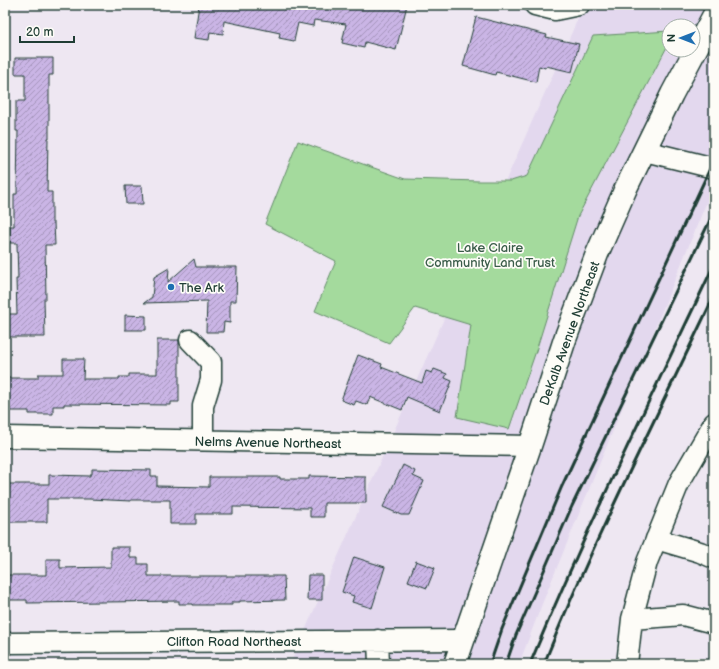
<svg xmlns="http://www.w3.org/2000/svg" width="719" height="669" font-family="'Balsamiq Sans',sans-serif">
<style>
.built{fill:#e3d8ee;fill-rule:evenodd}
.park{fill:#a4da9d;stroke:#628c68}
.building{fill:url(#building-hatch);stroke:#1f3d34}
.lines{fill:none;stroke-linecap:round;stroke-linejoin:round}
.minor-casing{stroke:#1f3d34;stroke-width:23}
.major-casing{stroke:#1f3d34;stroke-width:25}
.minor{stroke:#fdfcf7;stroke-width:20}
.major{stroke:#fdfcf7;stroke-width:22}
.rail{stroke:#1f3d34;stroke-width:3}
.poi-dot{fill:#1f6fb2;stroke:#fdfcf7;stroke-width:1.5}
.labels{text-anchor:middle;stroke-width:3.5;stroke-linejoin:round;paint-order:stroke}
.park-label{font-size:13px;fill:#3a5c49;stroke:#fdfcf7}
.poi-label{font-size:13px;fill:#1f3d34;stroke:#fdfcf7;text-anchor:start}
.street-label{font-size:13px;fill:#1f3d34;stroke:#fdfcf7}
</style>
<defs>
<pattern id="building-hatch" width="6" height="6" patternUnits="userSpaceOnUse"><rect width="6" height="6" fill="#cab5e5"/><path d="M-1 1l2-2M0 6l6-6M5 7l2-2" fill="none" stroke="#a394ba"/></pattern>
</defs>
<rect width="100%" height="100%" fill="#eee7f2"/>
<filter id="ink" filterUnits="userSpaceOnUse"><feTurbulence type="fractalNoise" baseFrequency=".025" numOctaves="2"/><feDisplacementMap in="SourceGraphic" scale="8" xChannelSelector="R" yChannelSelector="G"/><feConvolveMatrix kernelMatrix="1 2 1 2 8 2 1 2 1" color-interpolation-filters="sRGB"/></filter>
<g filter="url(#ink)">
<path class="built" d="M 584,5 L 714,5 L 714,184 L 542,604 L 519,664 L 290,664 ZM 669,26 L 693,26 L 693,50 L 669,50 Z"/>
<path class="park" d="M 669,31 L 669,43 L 578,216 L 536,351 L 509,429 L 457,417 L 471,325 L 415,308 L 389,343 L 315,311 L 336,261 L 265,224 L 298,141 L 405,179 L 480,181 L 511,181 L 527,176 L 593,36 Z"/>
<path class="building" d="M 199,5 L 407,5 L 396,50 L 365,42 L 364,48 L 342,43 L 346,24 L 314,20 L 313,26 L 298,23 L 294,41 L 279,38 L 280,33 L 224,21 L 223,34 L 210,32 L 209,40 L 194,38 Z
M 476,17 L 547,35 L 546,37 L 579,44 L 572,72 L 546,66 L 545,68 L 539,66 L 536,82 L 496,72 L 495,75 L 463,66 Z
M 15,58 L 53,58 L 53,75 L 49,75 L 49,138 L 48,138 L 47,192 L 52,192 L 52,223 L 54,223 L 55,245 L 45,245 L 46,299 L 44,299 L 45,337 L 8,337 L 8,329 L 5,329 L 5,314 L 17,314 L 16,279 L 18,279 L 17,245 L 17,243 L 10,243 L 10,226 L 14,226 L 14,194 L 17,194 L 18,131 L 16,131 L 16,101 L 25,101 L 25,74 L 15,74 Z
M 125,186 L 142,186 L 143,204 L 126,204 Z
M 194,259 L 196,267 L 237,267 L 236,301 L 230,301 L 230,323 L 224,322 L 223,332 L 206,332 L 207,301 L 144,303 L 152,297 L 154,277 L 169,268 L 168,282 Z
M 125,315 L 146,316 L 146,330 L 125,330 Z
M 157,340 L 179,340 L 179,402 L 171,402 L 171,405 L 64,404 L 64,406 L 53,406 L 53,414 L 29,414 L 29,411 L 5,411 L 5,378 L 38,378 L 38,374 L 63,374 L 63,359 L 84,359 L 83,379 L 119,379 L 119,377 L 129,377 L 129,374 L 157,374 Z
M 358,355 L 382,364 L 381,367 L 422,383 L 426,371 L 432,373 L 434,369 L 447,374 L 445,378 L 452,381 L 440,411 L 407,397 L 402,410 L 370,397 L 367,405 L 356,401 L 354,405 L 341,400 Z
M 403,465 L 415,471 L 413,476 L 424,481 L 409,515 L 401,515 L 383,507 Z
M 92,469 L 151,470 L 151,476 L 157,476 L 157,486 L 209,487 L 209,477 L 280,477 L 280,479 L 309,479 L 309,476 L 366,477 L 366,503 L 324,503 L 324,517 L 310,517 L 310,508 L 233,507 L 233,514 L 196,514 L 196,524 L 170,524 L 170,500 L 131,500 L 131,501 L 89,499 L 47,499 L 47,522 L 5,522 L 5,484 L 49,484 L 49,475 L 90,476 L 90,474 L 92,474 Z
M 111,547 L 130,547 L 130,558 L 138,558 L 138,564 L 148,564 L 148,576 L 284,576 L 285,600 L 240,601 L 240,602 L 232,602 L 232,605 L 193,605 L 193,604 L 179,604 L 179,601 L 27,603 L 27,600 L 5,600 L 5,575 L 46,575 L 46,559 L 60,559 L 60,568 L 111,567 Z
M 354,557 L 385,567 L 372,608 L 352,602 L 354,596 L 342,592 Z
M 416,561 L 435,568 L 427,588 L 408,581 Z
M 308,575 L 322,575 L 322,600 L 307,600 Z"/>
<g class="lines">
<g class="minor-casing">
<path id="minor" d="M 535,5 L 555,10 L 579,5
M 645,151 L 714,168
M 190,340 L 211,362 L 211,380 L 203,406 L 203,440
M 5,437 L 530,446
M 656,539 L 700,552 L 714,558
M 632,619 L 683,615 L 714,623
M 378,640 L 379,664
M 5,643 L 463,640
M 627,664 L 632,619 L 647,562 L 679,483 L 714,423"/>
</g>
<g class="major-casing">
<path id="major" d="M 455,664 L 530,446 L 565,339 L 597,254 L 626,188 L 672,94 L 714,15"/>
</g>
<use href="#minor" class="minor"/>
<use href="#major" class="major"/>
<path class="rail" d="M 490,664 L 502,629 L 562,486 L 714,160
M 506,664 L 516,635 L 572,506 L 714,212
M 530,664 C 586,529 651,397 714,265
M 544,664 C 594,539 656,418 714,296"/>
</g>
</g>
<circle class="poi-dot" cx="171" cy="287" r="4"/>
<g class="labels">
<g class="park-label">
<text x="490" y="252">Lake Claire<tspan x="490" dy="15">Community Land Trust</tspan></text>
</g>
<g class="poi-label">
<text x="179" y="292">The Ark</text>
</g>
<g class="street-label">
<text transform="translate(569 333) rotate(-70)" y="5">DeKalb Avenue Northeast</text>
<text transform="translate(268 442) rotate(1)" y="5">Nelms Avenue Northeast</text>
<text x="234" y="646">Clifton Road Northeast</text>
</g>
</g>
<rect width="719" height="669" fill="none" stroke="#fdfcf7" stroke-width="20"/>
<rect x="10" y="10" width="699" height="649" fill="none" stroke="#1f3d34" stroke-width="1.5" filter="url(#ink)"/>
<g transform="translate(681 38) rotate(270)"><circle r="19" fill="#fdfcf7" stroke="#a4b0a9"/>
<path d="M0-3L7 15L0 10L-7 15Z" fill="#1f6fb2"/>
<text y="-6" font-size="11" font-weight="bold" text-anchor="middle" fill="#1f3d34">N</text>
</g>
<path d="M20 36v6h54v-6" fill="none" stroke="#1f3d34" stroke-width="2"/>
<text x="26" y="36" font-size="12" fill="#1f3d34" stroke="#fdfcf7" stroke-width="3" paint-order="stroke">20 m</text>
</svg>
